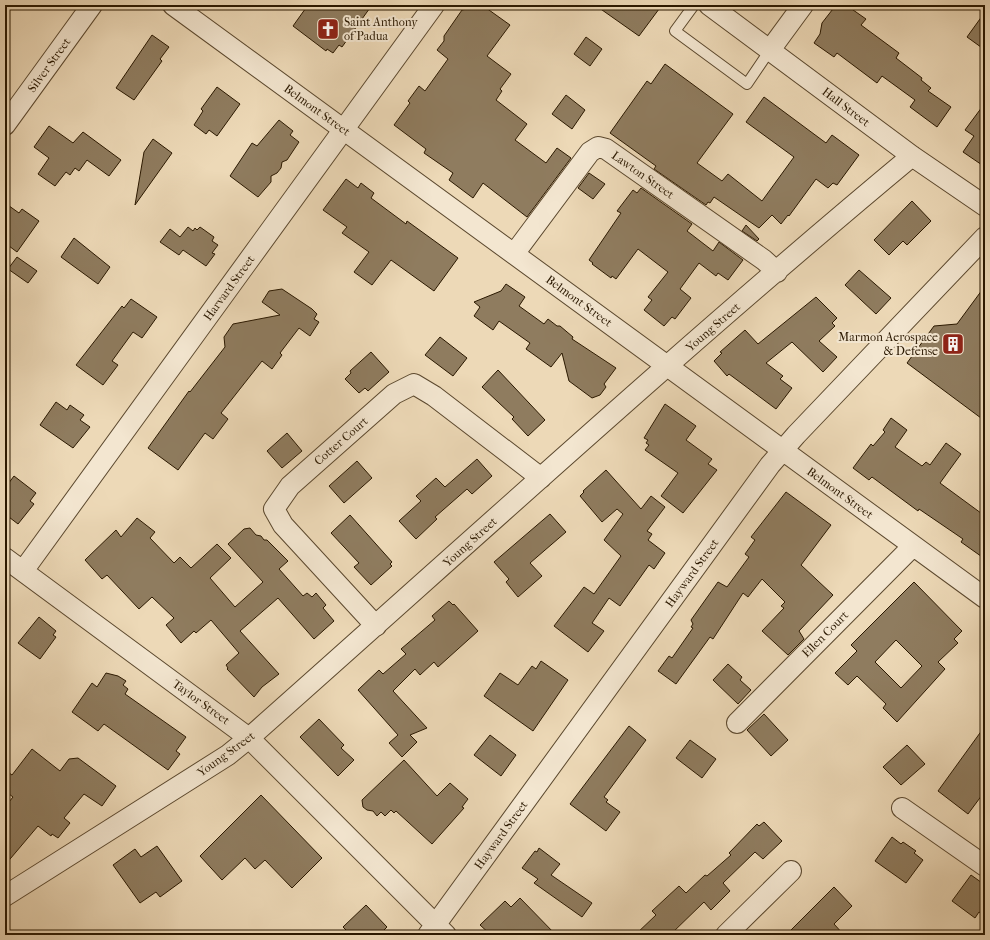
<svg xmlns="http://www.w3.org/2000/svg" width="990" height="940" font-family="'IM FELL French Canon',serif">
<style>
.building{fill:#8f7c5f;stroke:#2a1800;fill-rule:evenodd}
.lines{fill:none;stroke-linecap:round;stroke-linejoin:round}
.service-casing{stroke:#5b482e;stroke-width:12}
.minor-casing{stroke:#5b482e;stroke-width:22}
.service{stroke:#f3e6d0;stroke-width:10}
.minor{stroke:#f3e6d0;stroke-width:20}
.labels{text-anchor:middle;stroke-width:4;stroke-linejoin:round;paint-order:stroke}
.poi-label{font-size:12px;fill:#2a1800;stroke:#f3e6d0;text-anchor:start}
.street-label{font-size:12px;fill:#2a1800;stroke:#f3e6d0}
</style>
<rect width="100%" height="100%" fill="#edd9b7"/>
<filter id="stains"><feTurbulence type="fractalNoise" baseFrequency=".005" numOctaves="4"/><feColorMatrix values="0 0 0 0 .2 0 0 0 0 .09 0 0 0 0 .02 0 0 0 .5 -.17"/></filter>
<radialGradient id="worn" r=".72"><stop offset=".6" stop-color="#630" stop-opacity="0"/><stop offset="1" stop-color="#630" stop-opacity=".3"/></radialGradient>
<path class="building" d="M 308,5 L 372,5 L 342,47 L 339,45 L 333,53 L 327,49 L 326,51 L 293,26 Z
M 470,5 L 482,5 L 510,25 L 487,56 L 511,74 L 500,89 L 502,91 L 496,100 L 527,124 L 515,140 L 546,163 L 557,148 L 571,158 L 527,217 L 483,183 L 473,198 L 449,180 L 453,173 L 424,153 L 426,149 L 394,125 L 410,103 L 408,101 L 419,86 L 425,91 L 448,59 L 437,50 L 444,41 L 444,36 L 462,10 L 467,9 Z
M 595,5 L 662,5 L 639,36 Z
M 836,5 L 846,5 L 866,19 L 861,25 L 899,53 L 896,58 L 922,78 L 921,80 L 931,88 L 928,91 L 951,107 L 937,127 L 910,107 L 915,100 L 882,76 L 877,83 L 837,53 L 834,57 L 814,43 L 820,34 L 822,23 Z
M 985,12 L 985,50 L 967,37 Z
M 152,35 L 169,47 L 160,59 L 162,61 L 134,100 L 116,88 Z
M 586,37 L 602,49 L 590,66 L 574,54 Z
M 665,64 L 733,114 L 697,163 L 722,181 L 728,174 L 762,201 L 794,157 L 746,122 L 764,97 L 826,143 L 832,135 L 859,155 L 837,185 L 833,183 L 828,188 L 816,179 L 789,216 L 788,215 L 781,224 L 772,215 L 759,228 L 714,197 L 710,203 L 708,202 L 706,205 L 654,169 L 656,166 L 610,133 L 647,81 L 651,84 Z
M 217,87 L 240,104 L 217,136 L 209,130 L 206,134 L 194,125 L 203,111 L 201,109 Z
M 566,95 L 585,110 L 572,129 L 552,114 Z
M 985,103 L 985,167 L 963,152 L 974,136 L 965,130 Z
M 279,120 L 293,131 L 290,135 L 299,142 L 287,160 L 282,162 L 281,168 L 277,173 L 271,176 L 271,182 L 258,197 L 230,176 L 252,143 L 257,146 Z
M 49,126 L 73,143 L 83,132 L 121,160 L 109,176 L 87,160 L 79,171 L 75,168 L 70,175 L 66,172 L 55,186 L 38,174 L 49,158 L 34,147 Z
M 153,139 L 172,153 L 135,205 L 144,152 Z
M 589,173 L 605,184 L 593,199 L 578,188 Z
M 346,179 L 358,188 L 361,183 L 374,193 L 371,198 L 406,224 L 407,221 L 458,258 L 434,291 L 391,260 L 372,285 L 354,272 L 369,252 L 342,233 L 347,227 L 323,210 Z
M 641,188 L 692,224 L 687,231 L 713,251 L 719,242 L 743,260 L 728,280 L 718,273 L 716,276 L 699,263 L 680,289 L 691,298 L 675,319 L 672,317 L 664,326 L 644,310 L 652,300 L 648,297 L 668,272 L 638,249 L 616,279 L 612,276 L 611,278 L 592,264 L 593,263 L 589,260 L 621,213 L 617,211 L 633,190 L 637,193 Z
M 912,201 L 931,221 L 907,245 L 903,241 L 889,255 L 874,240 Z
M 5,203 L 19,213 L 22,209 L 39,221 L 17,252 L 5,243 Z
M 746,225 L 759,239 L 757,241 L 742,231 Z
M 188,227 L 193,231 L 195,228 L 197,230 L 200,227 L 214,237 L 212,241 L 218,245 L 212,253 L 215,254 L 206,266 L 183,250 L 179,255 L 160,242 L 170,229 L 180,237 Z
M 74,238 L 110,267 L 98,284 L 61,257 Z
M 17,257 L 37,271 L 28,283 L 8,269 Z
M 859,270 L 891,298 L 876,314 L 845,285 Z
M 506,284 L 525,297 L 519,306 L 544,324 L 548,319 L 557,326 L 560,326 L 573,337 L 572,339 L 616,368 L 604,384 L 606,387 L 600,395 L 592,398 L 569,381 L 562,353 L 551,367 L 526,349 L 530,343 L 499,321 L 493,330 L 474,316 L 480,307 L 474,302 L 501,291 Z
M 985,286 L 985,421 L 907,363 L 934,326 L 957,324 Z
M 282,289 L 312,309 L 317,314 L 314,319 L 319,322 L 310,336 L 299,328 L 280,353 L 282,355 L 272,369 L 262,361 L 221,413 L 228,419 L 213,439 L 205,433 L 178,470 L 148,448 L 189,391 L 190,392 L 225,347 L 224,337 L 233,324 L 280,315 L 262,302 L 269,291 Z
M 816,297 L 837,318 L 832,323 L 835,326 L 819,341 L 837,357 L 823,372 L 792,342 L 766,363 L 783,376 L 780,379 L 792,388 L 776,409 L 729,374 L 727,376 L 714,361 L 722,353 L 720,352 L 745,330 L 758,344 Z
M 131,299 L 157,317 L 142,338 L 133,332 L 112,361 L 118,365 L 103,385 L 76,365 L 122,306 L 124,308 Z
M 440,337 L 467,358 L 453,376 L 425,355 Z
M 371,352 L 389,372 L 368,391 L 365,388 L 359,393 L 345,379 L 351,373 L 350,371 Z
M 498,370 L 545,420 L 528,436 L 512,419 L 514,417 L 482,387 Z
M 56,402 L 67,410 L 70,405 L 84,415 L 80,420 L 90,427 L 73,448 L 40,425 Z
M 665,404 L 696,426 L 686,440 L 712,459 L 708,464 L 717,470 L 683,513 L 661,496 L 678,473 L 645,450 L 649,445 L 646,443 L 648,440 L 644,438 Z
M 891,418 L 907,430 L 895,447 L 922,466 L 926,462 L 930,465 L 946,443 L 961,454 L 940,483 L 985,516 L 985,559 L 961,542 L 963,539 L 919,509 L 918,511 L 872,477 L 869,480 L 853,468 L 871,444 L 873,446 L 885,432 L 883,430 Z
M 287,433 L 302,451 L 282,468 L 267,451 Z
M 477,459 L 492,476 L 472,494 L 467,489 L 435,517 L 437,519 L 416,539 L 399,521 L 421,501 L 416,496 L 436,478 L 445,487 Z
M 357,461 L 372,478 L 344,503 L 329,486 Z
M 606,470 L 641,509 L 651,496 L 665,507 L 647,531 L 652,534 L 648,540 L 665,553 L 654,569 L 649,565 L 620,606 L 609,598 L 592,623 L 604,631 L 588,652 L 554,626 L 584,587 L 594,594 L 621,556 L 604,540 L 623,514 L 617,509 L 602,522 L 580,496 L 584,492 L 583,491 Z
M 14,476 L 36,493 L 30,501 L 34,504 L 18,524 L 5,514 L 5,488 Z
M 786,492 L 831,525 L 801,565 L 833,595 L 799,631 L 804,639 L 788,655 L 762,631 L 784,608 L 781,606 L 785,602 L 762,579 L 748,597 L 743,593 L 713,639 L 710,637 L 676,684 L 658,671 L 669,656 L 672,658 L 693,628 L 691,627 L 693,624 L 691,620 L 718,582 L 727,587 L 749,557 L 745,554 L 755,540 L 751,537 Z
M 550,514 L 566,532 L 530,563 L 542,576 L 518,597 L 506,582 L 509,579 L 494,562 Z
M 350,515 L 392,562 L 390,564 L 392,566 L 371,585 L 354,567 L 359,563 L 331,533 Z
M 137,518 L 155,532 L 150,538 L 174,563 L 180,557 L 191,568 L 217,544 L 231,558 L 210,578 L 235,607 L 263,582 L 228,544 L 244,529 L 250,528 L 256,535 L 261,536 L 264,540 L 267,540 L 288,561 L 279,569 L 303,596 L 307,593 L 312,597 L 316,593 L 326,605 L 323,608 L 334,621 L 314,639 L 278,598 L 240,631 L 279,674 L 262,687 L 254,697 L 227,669 L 228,668 L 226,665 L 239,653 L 211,620 L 196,633 L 194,631 L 181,643 L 166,625 L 174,618 L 152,597 L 139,609 L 107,575 L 102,579 L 85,560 L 116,530 L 121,537 Z
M 914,582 L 962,631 L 954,639 L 958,643 L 938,662 L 945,669 L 897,722 L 883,708 L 886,704 L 857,676 L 848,685 L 835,673 L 857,651 L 851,645 ZM 896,640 L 922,666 L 901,688 L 875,662 Z
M 449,601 L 453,605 L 454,604 L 478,631 L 438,667 L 434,662 L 420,675 L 415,669 L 393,691 L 427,728 L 410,735 L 417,742 L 402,757 L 389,743 L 398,735 L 358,690 L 379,670 L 383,674 L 406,654 L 401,649 L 435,620 L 432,616 Z
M 39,617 L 56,631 L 53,635 L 56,637 L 40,659 L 18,643 Z
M 541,661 L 568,680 L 533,731 L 484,696 L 500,673 L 518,685 L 532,666 L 536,669 Z
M 728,664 L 742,677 L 740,680 L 751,690 L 738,704 L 713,680 Z
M 106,673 L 118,676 L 126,681 L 123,685 L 128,689 L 125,694 L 186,737 L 176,751 L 180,754 L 168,770 L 104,724 L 98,731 L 72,712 L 92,683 L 97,687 Z
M 764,714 L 788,740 L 771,756 L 747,730 Z
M 319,719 L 344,745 L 341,748 L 354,760 L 338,776 L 300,737 Z
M 629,726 L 646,740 L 604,797 L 608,800 L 606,802 L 620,812 L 606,831 L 570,804 Z
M 985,726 L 985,791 L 968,814 L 938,791 Z
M 490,735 L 516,755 L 501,776 L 474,755 Z
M 690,740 L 716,759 L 702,778 L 676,758 Z
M 907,745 L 925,764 L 901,785 L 883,767 Z
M 32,749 L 60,771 L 69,759 L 78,758 L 116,786 L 102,806 L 84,794 L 64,818 L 70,823 L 58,838 L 52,834 L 51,836 L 38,826 L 5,865 L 5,807 L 13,797 L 5,791 L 5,770 L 12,775 Z
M 404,760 L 437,796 L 450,783 L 468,799 L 462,807 L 464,808 L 432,844 L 396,811 L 394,813 L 391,810 L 385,816 L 381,812 L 377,816 L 373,811 L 367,810 L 363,807 L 362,800 Z
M 261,795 L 322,858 L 292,888 L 265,860 L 255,869 L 245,858 L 222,880 L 200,856 Z
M 764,822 L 782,841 L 763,859 L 755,852 L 723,883 L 730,891 L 711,910 L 704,902 L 670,935 L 635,935 L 656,915 L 652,911 L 679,886 L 686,893 L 705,875 L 707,876 L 731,855 L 729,853 L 757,824 L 759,826 Z
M 892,837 L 901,844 L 903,842 L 916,851 L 914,853 L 923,860 L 906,883 L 875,861 Z
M 157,846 L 182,881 L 160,897 L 156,892 L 140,903 L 113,865 L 135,849 L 141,857 Z
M 539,848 L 560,864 L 551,875 L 592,903 L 582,917 L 534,883 L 538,879 L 522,868 L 535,851 L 537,852 Z
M 971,875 L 985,885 L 985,916 L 979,912 L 975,918 L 952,901 Z
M 834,887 L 852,906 L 834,924 L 844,935 L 786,935 Z
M 520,898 L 556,935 L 491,935 L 480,925 L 505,901 L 511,907 Z
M 366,905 L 387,927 L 379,935 L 351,935 L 343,927 Z"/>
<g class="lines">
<g class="service-casing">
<path id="service" d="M 694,5 L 675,31 L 747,84 L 770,50"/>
</g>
<g class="minor-casing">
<path id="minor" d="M 173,5 L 985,598
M 709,5 L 912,156 L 985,206
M 770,50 L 803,5
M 5,125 L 92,5
M 514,254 L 590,152 L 598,147 L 606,149 L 764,260 L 777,272
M 5,558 L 249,738 L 446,935
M 23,571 L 434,5
M 376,626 L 283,525 L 274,509 L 290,486 L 394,394 L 414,384 L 434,396 L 541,478
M 737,723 L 913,546
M 902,808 L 985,866
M 5,896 L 228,755 L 249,738 C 469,543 686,344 912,156
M 428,935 L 770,465 L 796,435 L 985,237
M 726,935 L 791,871"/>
</g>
<use href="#service" class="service"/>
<use href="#minor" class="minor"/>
</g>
<defs>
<g id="church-square" transform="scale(1.15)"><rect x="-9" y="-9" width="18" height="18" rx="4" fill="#8f2418" stroke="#f3e6d0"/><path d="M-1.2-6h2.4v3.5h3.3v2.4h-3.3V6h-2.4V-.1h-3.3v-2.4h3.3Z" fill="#fff"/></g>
<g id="building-square" transform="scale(1.15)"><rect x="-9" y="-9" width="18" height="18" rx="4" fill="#8f2418" stroke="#f3e6d0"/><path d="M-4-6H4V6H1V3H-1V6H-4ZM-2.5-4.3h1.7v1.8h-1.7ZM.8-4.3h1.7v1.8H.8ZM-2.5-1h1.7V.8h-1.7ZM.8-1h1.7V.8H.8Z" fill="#fff"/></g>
</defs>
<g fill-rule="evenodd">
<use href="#church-square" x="328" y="29"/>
<use href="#building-square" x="953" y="344"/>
</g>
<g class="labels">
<g class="poi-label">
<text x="344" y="26">Saint Anthony<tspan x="344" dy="14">of Padua</tspan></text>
<text x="938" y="341" text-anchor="end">Marmon Aerospace<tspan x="938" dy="14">&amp; Defense</tspan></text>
</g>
<g class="street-label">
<text transform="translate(49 65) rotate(-54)" y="4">Silver Street</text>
<text transform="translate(846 107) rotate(37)" y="4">Hall Street</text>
<text transform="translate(317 110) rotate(36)" y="4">Belmont Street</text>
<text transform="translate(643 175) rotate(35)" y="4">Lawton Street</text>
<text transform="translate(229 288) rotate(-54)" y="4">Harvard Street</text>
<text transform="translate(579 301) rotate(36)" y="4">Belmont Street</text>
<text transform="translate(713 327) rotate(-41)" y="4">Young Street</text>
<text transform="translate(341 441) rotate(-41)" y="4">Cotter Court</text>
<text transform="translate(840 493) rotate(36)" y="4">Belmont Street</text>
<text transform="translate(470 542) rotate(-42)" y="4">Young Street</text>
<text transform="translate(692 573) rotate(-54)" y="4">Hayward Street</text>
<text transform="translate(825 634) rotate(-45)" y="4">Ellen Court</text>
<text transform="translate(201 702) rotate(36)" y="4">Taylor Street</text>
<text transform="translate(226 754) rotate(-36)" y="4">Young Street</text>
<text transform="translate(501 835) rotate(-54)" y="4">Hayward Street</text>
</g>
</g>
<rect width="990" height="940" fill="none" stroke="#edd9b7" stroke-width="20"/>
<rect x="6" y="6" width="978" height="928" fill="none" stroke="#2a1800" stroke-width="2"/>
<rect x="10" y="10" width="970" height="920" fill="none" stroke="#2a1800"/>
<rect width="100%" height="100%" filter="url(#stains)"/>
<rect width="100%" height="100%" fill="url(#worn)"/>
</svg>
